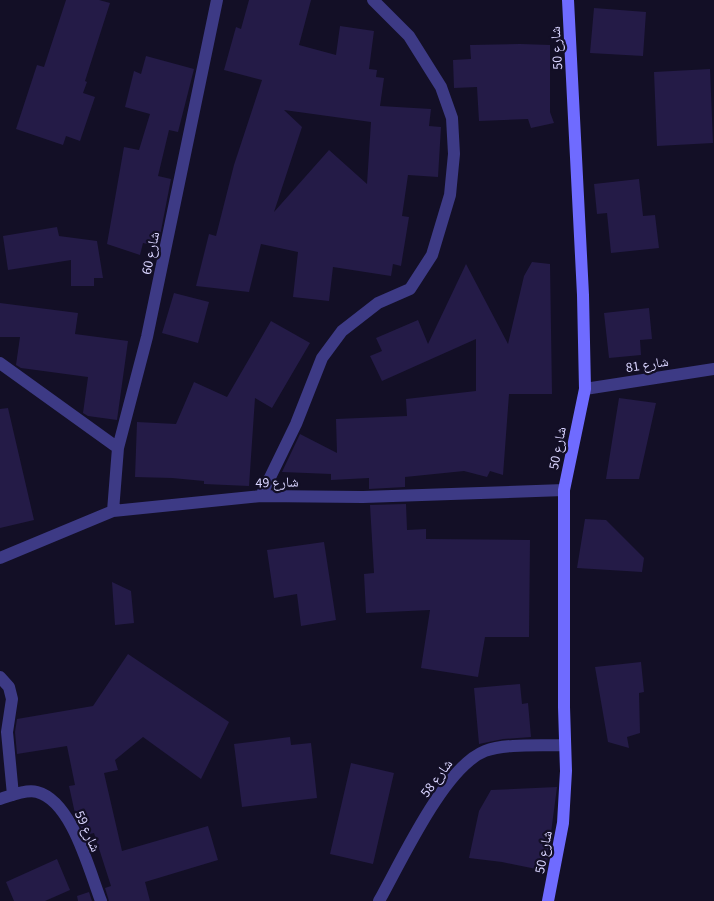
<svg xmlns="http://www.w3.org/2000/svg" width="714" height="901" font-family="'Source Sans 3','Noto Naskh Arabic',sans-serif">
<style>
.building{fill:#241b47;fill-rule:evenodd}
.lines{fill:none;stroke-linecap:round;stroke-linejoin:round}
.street{stroke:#3d3a85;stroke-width:12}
.secondary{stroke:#6f6bff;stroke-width:12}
.labels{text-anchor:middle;stroke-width:4.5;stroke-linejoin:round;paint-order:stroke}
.street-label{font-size:14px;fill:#d9d4ff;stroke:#130f26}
</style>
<rect width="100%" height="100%" fill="#130f26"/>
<path class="building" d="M 66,0 L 99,0 L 110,3 L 85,81 L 87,82 L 83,93 L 95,97 L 80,141 L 66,136 L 63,145 L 16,129 L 37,65 L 44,67 Z
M 249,0 L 311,0 L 299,45 L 336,55 L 340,26 L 374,31 L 369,69 L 377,70 L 376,77 L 384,78 L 380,106 L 431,109 L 429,126 L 441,127 L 438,177 L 408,175 L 402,216 L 409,217 L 401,266 L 393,264 L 391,276 L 333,267 L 329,301 L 293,297 L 298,252 L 261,244 L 249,292 L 196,286 L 209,234 L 216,236 L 234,165 L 262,80 L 224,70 L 236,27 L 241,29 ZM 284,110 L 371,122 L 367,184 L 329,150 L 274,212 L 302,127 Z
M 594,8 L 646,12 L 643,56 L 590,53 Z
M 520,44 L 550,45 L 550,112 L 554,123 L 531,128 L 528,119 L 479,121 L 477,87 L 454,88 L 453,60 L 471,59 L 470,45 Z
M 146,56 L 194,69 L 178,132 L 169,130 L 158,176 L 171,179 L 158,246 L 143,243 L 140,255 L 107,244 L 124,147 L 139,150 L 150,114 L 125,107 L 134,71 L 141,74 Z
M 710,69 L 713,143 L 657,146 L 654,72 Z
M 639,179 L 643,216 L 655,215 L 659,248 L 611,253 L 607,213 L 597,214 L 594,184 Z
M 57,227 L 59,236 L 97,241 L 103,278 L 94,278 L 94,286 L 71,286 L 71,260 L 8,270 L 3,236 Z
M 532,262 L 550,264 L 552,394 L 509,394 L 503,475 L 490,471 L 487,477 L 464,471 L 405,477 L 405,487 L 369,489 L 369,478 L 331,480 L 331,474 L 282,472 L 300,434 L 337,453 L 336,419 L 407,416 L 406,399 L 476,391 L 476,339 L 382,381 L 370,356 L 382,351 L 376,338 L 418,320 L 428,344 L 466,264 L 508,344 L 524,276 Z
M 174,293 L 209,302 L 198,343 L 162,333 Z
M 0,303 L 78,313 L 75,334 L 128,341 L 117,420 L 88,416 L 83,413 L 88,377 L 21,368 L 16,365 L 20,337 L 0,337 Z
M 649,308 L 652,339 L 640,340 L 641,355 L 609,358 L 604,313 Z
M 271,321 L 310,343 L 272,408 L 255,398 L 249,486 L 204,484 L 204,481 L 172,478 L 135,477 L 137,422 L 176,424 L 194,382 L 227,397 Z
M 619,398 L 656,403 L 639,479 L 606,479 Z
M 8,408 L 34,520 L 0,528 L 0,409 Z
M 406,504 L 407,530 L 426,529 L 426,539 L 530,540 L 529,637 L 485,637 L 478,677 L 421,668 L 430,610 L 366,613 L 364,574 L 374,573 L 370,505 Z
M 585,519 L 606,520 L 644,558 L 642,572 L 577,568 Z
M 324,542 L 336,620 L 301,626 L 297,594 L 274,598 L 267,550 Z
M 112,582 L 131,591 L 134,623 L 115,625 Z
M 128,654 L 229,722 L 201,779 L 143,737 L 115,760 L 118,770 L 104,773 L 122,851 L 208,826 L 218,860 L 145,882 L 150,901 L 109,901 L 105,888 L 111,886 L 94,833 L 85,835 L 76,818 L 69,786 L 75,785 L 67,746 L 17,754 L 15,732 L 17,719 L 93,706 Z
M 641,662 L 644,692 L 639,693 L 640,733 L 627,737 L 629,748 L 608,742 L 595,667 Z
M 520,684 L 522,704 L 528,703 L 531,737 L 503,739 L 479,744 L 474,688 Z
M 290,737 L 291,745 L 311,743 L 317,798 L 242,807 L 234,744 Z
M 351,763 L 394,773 L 373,864 L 330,854 Z
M 557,787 L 546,871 L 502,862 L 469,858 L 479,811 L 491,790 Z
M 57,859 L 70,890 L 45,901 L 14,901 L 6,882 Z
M 89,892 L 92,901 L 78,901 L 77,896 Z"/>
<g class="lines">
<path class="street" d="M 0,363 L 118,448
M 585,389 L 714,369
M 261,496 L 296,424 L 322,358 L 342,331 L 378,303 L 410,289 L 432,255 L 450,195 L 454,154 L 452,118 L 441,87 L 409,36 L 373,0
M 113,511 L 118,448 L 147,337 L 217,0
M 0,558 L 113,511 L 261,496 L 363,497 L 564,490
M 0,677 L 9,687 L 12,699 L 7,732 L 13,795
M 0,799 C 10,796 26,789 37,792 C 72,801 89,870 101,901
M 379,901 C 401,862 444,767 485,751 C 506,743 543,746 565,745"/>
<path class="secondary" d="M 548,901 L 563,823 L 566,771 L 564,707 L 564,490 L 585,389 L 583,295 L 568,0"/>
</g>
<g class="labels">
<g class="street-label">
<text transform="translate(556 48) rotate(-93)" y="5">شارع 50</text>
<text transform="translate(150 253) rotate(-78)" y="5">شارع 60</text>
<text transform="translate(647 364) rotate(-9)" y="5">شارع 81</text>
<text transform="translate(557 448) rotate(-79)" y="5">شارع 50</text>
<text transform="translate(277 482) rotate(-1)" y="5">شارع 49</text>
<text transform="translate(436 778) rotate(-53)" y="5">شارع 58</text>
<text transform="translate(88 831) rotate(66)" y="5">شارع 59</text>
<text transform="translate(543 852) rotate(-79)" y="5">شارع 50</text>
</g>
</g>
</svg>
